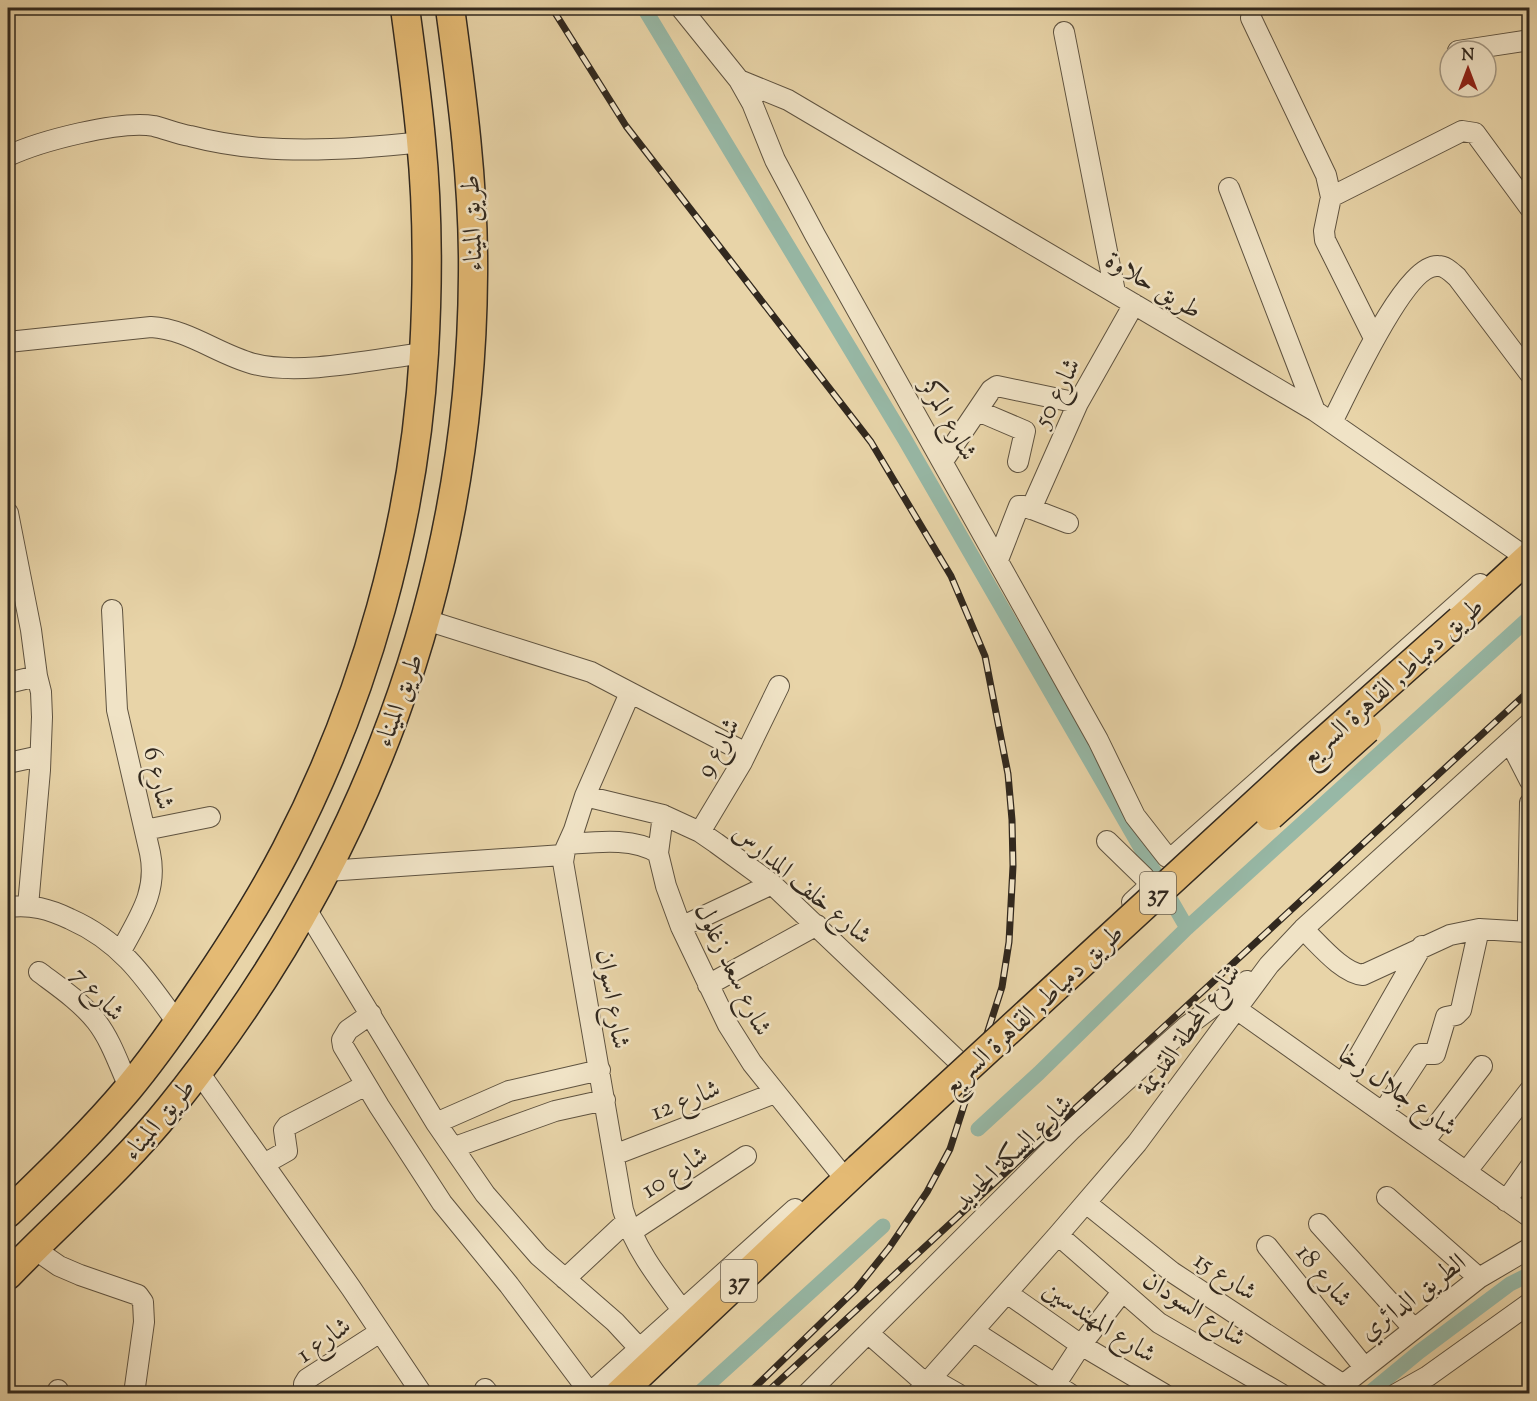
<svg xmlns="http://www.w3.org/2000/svg" width="1537" height="1401" font-family="'Sorts Mill Goudy',Amiri,serif">
<style>
.lines{fill:none;stroke-linecap:round;stroke-linejoin:round}
.canal{stroke:#97b8a6;stroke-width:15}
.minor-casing{stroke:#5f5340;stroke-width:22}
.highway-casing{stroke:#31281e;stroke-width:31}
.minor{stroke:#f0e3c6;stroke-width:20}
.highway{stroke:#e4ba74;stroke-width:28}
.rail-casing{stroke:#31281e;stroke-width:7}
.rail{stroke:#f0e3c6;stroke-width:4.5;stroke-dasharray:14;stroke-linecap:butt}
.highway-bridge-casing{stroke:#31281e;stroke-width:31;stroke-linecap:butt}
.highway-bridge{stroke:#e4ba74;stroke-width:28}
.labels{text-anchor:middle;stroke-width:5;stroke-linejoin:round;paint-order:stroke}
.shield{fill:#f0e3c6;stroke:#6a6050;stroke-width:1.5}
.shield-label{font-size:24px;font-weight:bold;fill:#31281e}
.street-label{font-size:26px;fill:#31281e;stroke:#f0e3c6}
</style>
<rect width="100%" height="100%" fill="#e8d4a8"/>
<filter id="stains"><feTurbulence type="fractalNoise" baseFrequency=".00333" numOctaves="4"/><feColorMatrix values="0 0 0 0 .2 0 0 0 0 .09 0 0 0 0 .02 0 0 0 .5 -.17"/></filter>
<radialGradient id="worn" r=".72"><stop offset=".6" stop-color="#630" stop-opacity="0"/><stop offset="1" stop-color="#630" stop-opacity=".3"/></radialGradient>
<g class="lines">
<path class="canal" d="M 644,8 L 904,438 L 1187,928
M 978,1129 L 1039,1073 L 1187,928 L 1530,617
M 698,1394 L 883,1226
M 1368,1394 L 1419,1352 L 1510,1284 L 1530,1274"/>
<g class="minor-casing">
<path id="minor" d="M 681,8 L 739,80 L 752,103 L 775,160 L 815,235 L 1098,740 L 1135,816 L 1167,857 L 1170,858 L 1176,854 L 1480,584
M 1251,18 L 1326,175 L 1331,197 L 1324,231 L 1325,240 L 1374,338
M 1064,32 L 1115,292
M 1458,51 L 1530,40
M 739,80 L 788,100 L 810,113 L 1315,411 L 1527,558
M 8,156 C 40,141 120,120 154,126 C 166,129 178,134 190,136 C 213,142 238,146 262,148 C 315,152 369,148 422,142
M 1229,188 L 1315,411
M 1331,197 L 1462,131 L 1475,133 L 1530,208
M 8,342 L 151,327 C 188,329 219,355 254,364 C 301,376 375,359 424,353
M 978,411 L 1025,431 L 1018,462
M 1332,422 C 1347,394 1404,264 1438,266 C 1446,266 1451,272 1457,277 L 1530,374
M 943,461 L 991,390 L 997,386 L 1078,403
M 1031,509 L 1078,403 L 1134,304
M 8,513 L 31,630 L 37,676
M 998,560 L 1019,506 L 1024,506 L 1068,523
M 112,610 L 117,710 L 150,853 C 158,892 139,917 121,951
M 426,620 L 591,672 L 746,753
M 8,683 L 37,676 L 41,692 L 42,717 L 40,770 L 28,906
M 630,693 L 585,796 L 574,830 L 565,850 L 563,862 L 623,1210 C 635,1249 659,1279 683,1311
M 1510,742 L 1530,781
M 8,763 L 40,756
M 585,796 L 663,815 L 700,832 L 716,843 L 772,884 L 957,1060
M 1530,803 L 1528,918 L 1528,932 L 1530,936
M 145,830 L 210,817
M 700,832 L 742,762 L 779,686
M 1107,841 L 1144,877 L 1147,883 L 1145,890 L 1132,902
M 568,844 C 596,842 633,837 658,853 L 666,886 L 681,927 L 728,1025 L 752,1063 L 838,1170
M 658,853 L 663,815
M 327,871 L 563,855
M 8,907 C 31,904 49,909 70,919 C 122,942 146,979 178,1024
M 306,909 L 436,1123 L 485,1194 L 539,1256 L 615,1322 L 640,1349
M 681,927 L 772,884
M 1303,929 C 1319,944 1342,973 1363,975 L 1450,935 L 1479,929 L 1528,932
M 39,972 C 59,987 80,1001 96,1021 C 111,1040 119,1065 129,1087
M 708,985 L 817,925
M 1235,1008 L 1530,1217
M 371,1014 L 348,1030 L 342,1040 L 343,1046 L 379,1106 L 442,1203 L 509,1285 L 590,1393
M 198,1071 L 351,1288 L 422,1394
M 1343,1084 L 1422,946
M 1383,1112 L 1421,1054 L 1435,1054 L 1446,1017 L 1456,1015 L 1461,1010 L 1479,929
M 436,1123 L 509,1091 L 600,1070
M 1424,1142 L 1482,1066
M 455,1147 L 555,1111 L 605,1100
M 614,1155 L 775,1093
M 264,1164 L 287,1151 L 284,1130 L 287,1126 L 366,1085
M 1466,1172 L 1530,1090
M 1387,1197 L 1479,1278
M 1506,1201 L 1530,1167
M 1086,1203 L 1172,1272 L 1342,1384
M 1319,1224 L 1413,1328
M 631,1232 L 746,1156
M 1058,1235 L 1159,1323 L 1281,1394
M 1267,1246 L 1364,1367
M 33,1248 L 59,1266 L 80,1275 L 138,1295 L 143,1302 L 144,1322 L 134,1394
M 565,1279 L 627,1221
M 1007,1293 L 1081,1345 L 1164,1394
M 973,1331 L 1070,1394
M 868,1333 L 925,1383
M 930,1378 L 958,1394
M 1055,1385 L 1081,1345 L 1122,1292
M 485,1389 L 489,1394
M 1334,1392 L 1479,1278 L 1530,1248
M 58,1394 L 58,1390
M 304,1394 L 304,1384 L 307,1379 L 380,1332
M 589,1394 L 795,1209
M 807,1394 L 1072,1129 L 1187,1026 L 1247,981
M 917,1394 L 1058,1235 L 1137,1143 L 1269,965 L 1303,929 L 1530,723
M 1396,1394 L 1428,1376 L 1530,1303"/>
</g>
<g class="highway-casing">
<path id="highway" d="M 1460,620 L 1530,556
M 8,1213 C 49,1173 91,1133 128,1089 C 152,1060 174,1029 195,998 C 228,950 259,902 286,850 C 365,698 414,524 424,353 C 428,283 428,210 421,140 C 417,96 411,52 405,8
M 8,1275 C 62,1219 121,1169 170,1108 C 364,868 471,584 473,275 C 474,185 462,96 450,8
M 619,1394 L 859,1168"/>
</g>
<use href="#minor" class="minor"/>
<use href="#highway" class="highway"/>
<g class="rail-casing">
<path id="rail" d="M 552,8 L 626,126 L 871,442 L 951,576 L 985,656 L 1008,774 L 1012,820 L 1013,866 L 1009,942 L 1002,987 L 950,1149 L 927,1192 L 889,1248 L 856,1289 L 748,1394
M 765,1394 L 1530,690"/>
</g>
<use href="#rail" class="rail"/>
<g class="highway-bridge-casing">
<path id="highway-bridge" d="M 1270,816 L 1367,729
M 859,1168 L 1306,757 L 1460,620"/>
</g>
<use href="#highway-bridge" class="highway-bridge"/>
</g>
<g class="labels">
<g class="shield">
<rect x="1140" y="872" width="36" height="42" rx="4.5"/>
<rect x="721" y="1260" width="36" height="42" rx="4.5"/>
</g>
<g class="shield-label">
<text x="1158" y="901">37</text>
<text x="739" y="1289">37</text>
</g>
<g class="street-label">
<text transform="translate(471 223) rotate(-92)" y="9">طريق الميناء</text>
<text transform="translate(1154 284) rotate(31)" y="9">طريق حلاوة</text>
<text transform="translate(1056 392) rotate(-63)" y="9">شارع 50</text>
<text transform="translate(950 419) rotate(61)" y="9">شارع المركز</text>
<text transform="translate(1391 681) rotate(-42)" y="9">طريق دمياط, القاهرة السريع</text>
<text transform="translate(398 700) rotate(-70)" y="9">طريق الميناء</text>
<text transform="translate(717 747) rotate(-61)" y="9">شارع 9</text>
<text transform="translate(160 778) rotate(77)" y="9">شارع 6</text>
<text transform="translate(803 883) rotate(40)" y="9">شارع خلف المدارس</text>
<text transform="translate(734 969) rotate(64)" y="9">شارع سعد زغلول</text>
<text transform="translate(99 993) rotate(47)" y="9">شارع 7</text>
<text transform="translate(614 999) rotate(80)" y="9">شارع اسوان</text>
<text transform="translate(1032 1009) rotate(-43)" y="9">طريق دمياط, القاهرة السريع</text>
<text transform="translate(1188 1029) rotate(-54)" y="9">شارع المحطة القديمة</text>
<text transform="translate(1398 1090) rotate(35)" y="9">شارع جلال رخا</text>
<text transform="translate(685 1099) rotate(-21)" y="9">شارع 12</text>
<text transform="translate(158 1119) rotate(-50)" y="9">طريق الميناء</text>
<text transform="translate(1012 1152) rotate(-44)" y="9">شارع السكة الحديد</text>
<text transform="translate(674 1171) rotate(-33)" y="9">شارع 10</text>
<text transform="translate(1226 1275) rotate(33)" y="9">شارع 15</text>
<text transform="translate(1325 1275) rotate(51)" y="9">شارع 18</text>
<text transform="translate(1412 1296) rotate(-37)" y="9">الطريق الدائري</text>
<text transform="translate(1195 1308) rotate(33)" y="9">شارع السودان</text>
<text transform="translate(1100 1321) rotate(33)" y="9">شارع المهندسين</text>
<text transform="translate(323 1339) rotate(-35)" y="9">شارع 1</text>
</g>
</g>
<rect width="1537" height="1401" fill="none" stroke="#e8d4a8" stroke-width="30"/>
<rect x="9" y="9" width="1519" height="1383" fill="none" stroke="#31281e" stroke-width="3"/>
<rect x="15" y="15" width="1507" height="1371" fill="none" stroke="#31281e" stroke-width="1.5"/>
<g transform="translate(1468 69)"><circle r="28" fill="#f0e3c6" stroke="#a49883" stroke-width="1.5"/>
<path d="M0-4.5L10 22L0 15L-10 22Z" fill="#8f2418"/>
<text y="-9" font-size="16" font-weight="bold" text-anchor="middle" fill="#31281e">N</text>
</g>
<rect width="100%" height="100%" filter="url(#stains)"/>
<rect width="100%" height="100%" fill="url(#worn)"/>
</svg>
